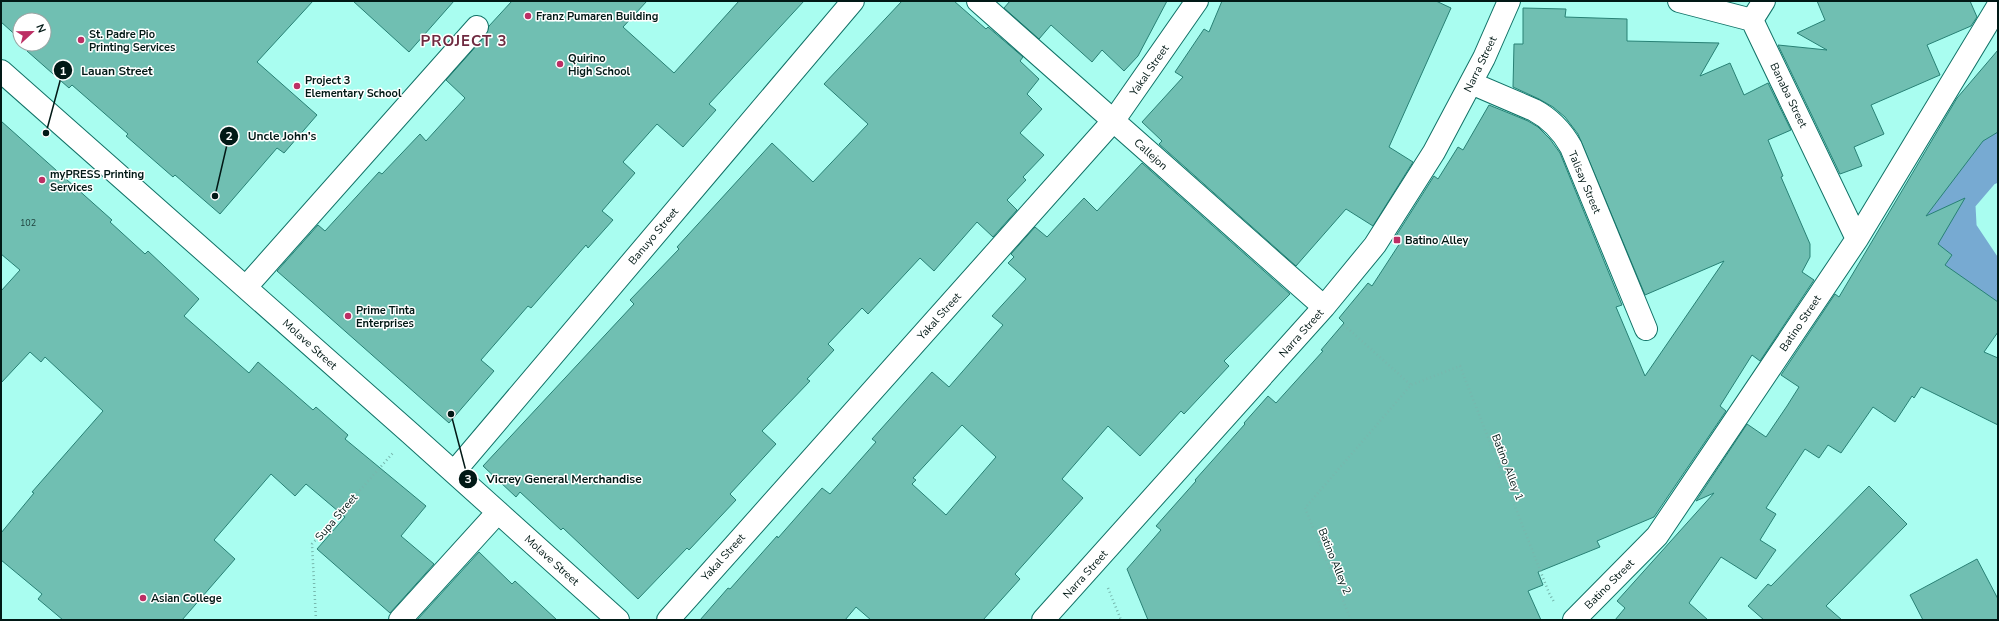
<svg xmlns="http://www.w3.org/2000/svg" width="1999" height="621" font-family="'Nunito Sans',sans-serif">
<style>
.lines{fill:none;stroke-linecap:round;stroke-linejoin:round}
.river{stroke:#77aad2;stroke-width:54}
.building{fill:#70bfb2;stroke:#288175;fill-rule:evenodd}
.minor-casing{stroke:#117267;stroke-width:24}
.path{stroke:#77b8ae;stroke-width:2.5;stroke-dasharray:1 3;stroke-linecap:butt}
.minor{stroke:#fff;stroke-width:22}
.poi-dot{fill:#bc2f64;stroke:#fff;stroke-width:1.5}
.labels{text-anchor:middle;stroke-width:3;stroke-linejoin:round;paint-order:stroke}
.number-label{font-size:9px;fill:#1e423d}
.poi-label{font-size:11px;font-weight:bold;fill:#021916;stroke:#fff;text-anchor:start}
.street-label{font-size:11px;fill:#021916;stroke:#fff}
.district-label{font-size:15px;font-weight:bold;letter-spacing:1px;fill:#6f2a40;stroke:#fff}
.leader{fill:none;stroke:#021916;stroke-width:1.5}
.callout-dot{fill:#021916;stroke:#fff;stroke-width:1.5}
.mark-label{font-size:12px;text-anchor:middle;font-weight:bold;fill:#fff}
.callout-label{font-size:12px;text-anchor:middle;font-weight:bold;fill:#021916;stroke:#fff;stroke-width:3;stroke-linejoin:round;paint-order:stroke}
</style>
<rect width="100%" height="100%" fill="#a9fdf0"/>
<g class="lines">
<path class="river" d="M 1998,153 L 1978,162 L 1948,197 L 1950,234 L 1998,306"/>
</g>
<path class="building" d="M 1,1 L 313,1 L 257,62 L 317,115 L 284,153 L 277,148 L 220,214 L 175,175 L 173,177 L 126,136 L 128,134 L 72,85 L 69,88 L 27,51 L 30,48 L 26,44 L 44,44 L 44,20 L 20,20 L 20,39 L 1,22 Z
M 353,1 L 454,1 L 409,52 Z
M 512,1 L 647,1 L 623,27 L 674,73 L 739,1 L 804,1 L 709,104 L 716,110 L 683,147 L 657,124 L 623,162 L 635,173 L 602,211 L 613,220 L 588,248 L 586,245 L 531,308 L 528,306 L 481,360 L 494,371 L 449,423 L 277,271 L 318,225 L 325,231 L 379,172 L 382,174 L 420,134 L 426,141 L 465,98 L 446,80 L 486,35 L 489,26 Z
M 902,1 L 954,1 L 986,29 L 988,27 L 1023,57 L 1020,61 L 1039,79 L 1027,94 L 1042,109 L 1020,133 L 1044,155 L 1023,177 L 1026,180 L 1007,200 L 1017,210 L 993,237 L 977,222 L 934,271 L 920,258 L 868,314 L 862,308 L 828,344 L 834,350 L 807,379 L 810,381 L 762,431 L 776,444 L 730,494 L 736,500 L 689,550 L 687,548 L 638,599 L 563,528 L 561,530 L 520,492 L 516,497 L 483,466 L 634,304 L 630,300 L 679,249 L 677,247 L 772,143 L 813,182 L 868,124 L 824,84 Z
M 1010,1 L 1167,1 L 1138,56 L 1124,71 L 1102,50 L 1092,62 L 1051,25 L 1039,39 L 1004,8 Z
M 1222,1 L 1436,1 L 1451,8 L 1389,147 L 1413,162 L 1373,226 L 1346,209 L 1296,266 L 1159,144 L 1162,141 L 1142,122 L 1183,77 L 1175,72 L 1204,29 L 1209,32 Z
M 1817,1 L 1970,1 L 1977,17 L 1971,26 L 1927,45 L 1940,75 L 1871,105 L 1884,134 L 1854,147 L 1862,166 L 1840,174 L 1778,45 L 1827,50 L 1797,33 L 1825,20 Z
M 1523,8 L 1566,9 L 1565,17 L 1627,19 L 1627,41 L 1719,43 L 1700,76 L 1730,63 L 1744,95 L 1768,83 L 1791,130 L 1768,140 L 1783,176 L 1781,177 L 1810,244 L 1810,257 L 1802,272 L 1814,280 L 1760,361 L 1752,355 L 1720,406 L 1726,411 L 1654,517 L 1597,541 L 1600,547 L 1538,572 L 1543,585 L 1528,591 L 1541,620 L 1148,620 L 1127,569 L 1161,530 L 1156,526 L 1196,481 L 1195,480 L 1245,424 L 1244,423 L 1268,396 L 1276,403 L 1323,351 L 1321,350 L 1344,323 L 1339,318 L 1368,283 L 1372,286 L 1400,243 L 1394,239 L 1434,176 L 1438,179 L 1458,147 L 1463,150 L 1489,105 L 1528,121 L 1538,127 L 1550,139 L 1560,153 L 1622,305 L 1616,307 L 1645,376 L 1724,261 L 1645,295 L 1578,134 L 1565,117 L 1553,107 L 1539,99 L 1513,87 L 1514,44 L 1523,44 Z
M 1998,50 L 1998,132 L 1983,141 L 1926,216 L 1965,198 L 1938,244 L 1952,255 L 1945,265 L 1998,302 L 1998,332 L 1984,352 L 1998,358 L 1998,425 L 1921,387 L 1914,398 L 1912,396 L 1895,422 L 1873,407 L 1841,453 L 1828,445 L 1819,458 L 1805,449 L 1766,508 L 1776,514 L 1760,540 L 1776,550 L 1756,579 L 1721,557 L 1689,603 L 1708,620 L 1615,620 L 1625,608 L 1617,601 L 1714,493 L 1696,501 L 1747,424 L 1766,437 L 1787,406 L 1799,387 L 1781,375 L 1835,294 L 1839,297 L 1957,98 Z
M 1,121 L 112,220 L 110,222 L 145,254 L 148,251 L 199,299 L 184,316 L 249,373 L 258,362 L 313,410 L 316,407 L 348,435 L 345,439 L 426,506 L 401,536 L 434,564 L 390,613 L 317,549 L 345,517 L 306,484 L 295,496 L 271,474 L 214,540 L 235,559 L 182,620 L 63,620 L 38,599 L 42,594 L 1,560 L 1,533 L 34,493 L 32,492 L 103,411 L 45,357 L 41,362 L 30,352 L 1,383 L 1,291 L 20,270 L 1,254 Z
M 1142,163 L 1290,294 L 1224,361 L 1229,366 L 1184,414 L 1181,411 L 1140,456 L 1108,426 L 1062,479 L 1083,498 L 1015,574 L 1020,579 L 983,620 L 871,620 L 856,607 L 845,620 L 700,620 L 728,588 L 730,589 L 777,536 L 778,538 L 822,488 L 830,494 L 876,442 L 872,439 L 932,372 L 949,387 L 1003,325 L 992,316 L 1026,279 L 1008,263 L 1014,257 L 1011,254 L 1035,227 L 1047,237 L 1084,198 L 1097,211 ZM 962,425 L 996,457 L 946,515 L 912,484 L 916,480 L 913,478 Z
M 1869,486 L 1907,524 L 1826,606 L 1842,620 L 1764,620 L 1748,606 L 1768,584 L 1771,586 Z
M 479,552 L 512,584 L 515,581 L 557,620 L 417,620 Z
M 1977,559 L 1998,599 L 1998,620 L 1923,620 L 1910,595 Z"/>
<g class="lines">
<g class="minor-casing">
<path id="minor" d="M 978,1 L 1324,307
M 1679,1 L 1752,20
M 1752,20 L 1857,239
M 1752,20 L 1764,1
M 1,71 L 410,433 L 618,620
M 1471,83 L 1534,110 C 1551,119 1562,131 1571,147 L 1646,329
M 246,287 L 477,27
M 454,472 L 853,1
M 400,620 L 498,512
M 668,620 L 1114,120 L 1197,1
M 1043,620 L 1324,307 L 1375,245 L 1434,152 L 1484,58 L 1509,1
M 1574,620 L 1657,536 L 1857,239 L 1998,6"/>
</g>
<path class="path" d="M 1344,325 L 1411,385
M 1108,588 L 1121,620
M 316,620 L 312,544 L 393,453
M 1351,620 L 1305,508 L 1411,385 L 1460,366 L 1549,593 L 1554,602"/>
<use href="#minor" class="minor"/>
</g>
<g class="poi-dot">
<circle cx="528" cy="16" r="4"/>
<circle cx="81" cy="40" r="4"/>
<circle cx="560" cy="64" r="4"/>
<circle cx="297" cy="86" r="4"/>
<circle cx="42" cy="180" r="4"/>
<rect x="1393" y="236" width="8" height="8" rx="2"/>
<circle cx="348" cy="316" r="4"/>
<circle cx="143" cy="598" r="4"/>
</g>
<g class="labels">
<g class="number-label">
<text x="28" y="226">102</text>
</g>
<g class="poi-label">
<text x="536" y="20">Franz Pumaren Building</text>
<text x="89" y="38">St. Padre Pio<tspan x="89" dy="13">Printing Services</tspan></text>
<text x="568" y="62">Quirino<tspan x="568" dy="13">High School</tspan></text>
<text x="305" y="84">Project 3<tspan x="305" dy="13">Elementary School</tspan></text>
<text x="50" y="178">myPRESS Printing<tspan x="50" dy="13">Services</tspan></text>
<text x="1405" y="244">Batino Alley</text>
<text x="356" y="314">Prime Tinta<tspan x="356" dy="13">Enterprises</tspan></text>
<text x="151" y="602">Asian College</text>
</g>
<g class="street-label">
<text transform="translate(1480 64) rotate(-64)" y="4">Narra Street</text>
<text transform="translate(1149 70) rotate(-55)" y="4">Yakal Street</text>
<text transform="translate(1789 95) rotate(64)" y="4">Banaba Street</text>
<text transform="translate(1151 154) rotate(42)" y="4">Callejon</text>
<text transform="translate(1585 182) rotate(67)" y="4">Talisay Street</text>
<text transform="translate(653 236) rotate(-50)" y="4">Banuyo Street</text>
<text transform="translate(939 316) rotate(-48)" y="4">Yakal Street</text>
<text transform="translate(1800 323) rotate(-56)" y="4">Batino Street</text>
<text transform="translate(1301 333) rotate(-48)" y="4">Narra Street</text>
<text transform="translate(310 344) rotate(42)" y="4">Molave Street</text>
<text transform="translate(1508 467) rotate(69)" y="4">Batino Alley 1</text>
<text transform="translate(336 517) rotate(-49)" y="4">Supa Street</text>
<text transform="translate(723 557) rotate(-48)" y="4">Yakal Street</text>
<text transform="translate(552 560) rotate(42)" y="4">Molave Street</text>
<text transform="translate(1335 561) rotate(68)" y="4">Batino Alley 2</text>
<text transform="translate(1085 574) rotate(-48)" y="4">Narra Street</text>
<text transform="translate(1609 584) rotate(-45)" y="4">Batino Street</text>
</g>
<g class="district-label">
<text x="464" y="46">PROJECT 3</text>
</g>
</g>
<path class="leader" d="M46 133L63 70M215 196L229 136M451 414L468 479"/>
<g class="callout-dot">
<circle cx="46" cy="133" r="4"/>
<circle cx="215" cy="196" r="4"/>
<circle cx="451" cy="414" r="4"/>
<circle cx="63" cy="70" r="10"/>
<circle cx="229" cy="136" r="10"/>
<circle cx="468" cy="479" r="10"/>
</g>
<g class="mark-label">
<text x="63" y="75">1</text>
<text x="229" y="140">2</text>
<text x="468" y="483">3</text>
</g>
<g class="callout-label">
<text x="117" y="75">Lauan Street</text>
<text x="282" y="140">Uncle John’s</text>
<text x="564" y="483">Vicrey General Merchandise</text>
</g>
<rect width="1999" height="621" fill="none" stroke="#021916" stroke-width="4"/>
<g transform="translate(32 32) rotate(68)"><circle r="19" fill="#ffffff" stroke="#9aa3a2"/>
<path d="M0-3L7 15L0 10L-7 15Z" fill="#bc2f64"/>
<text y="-6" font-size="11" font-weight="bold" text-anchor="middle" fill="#021916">N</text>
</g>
</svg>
